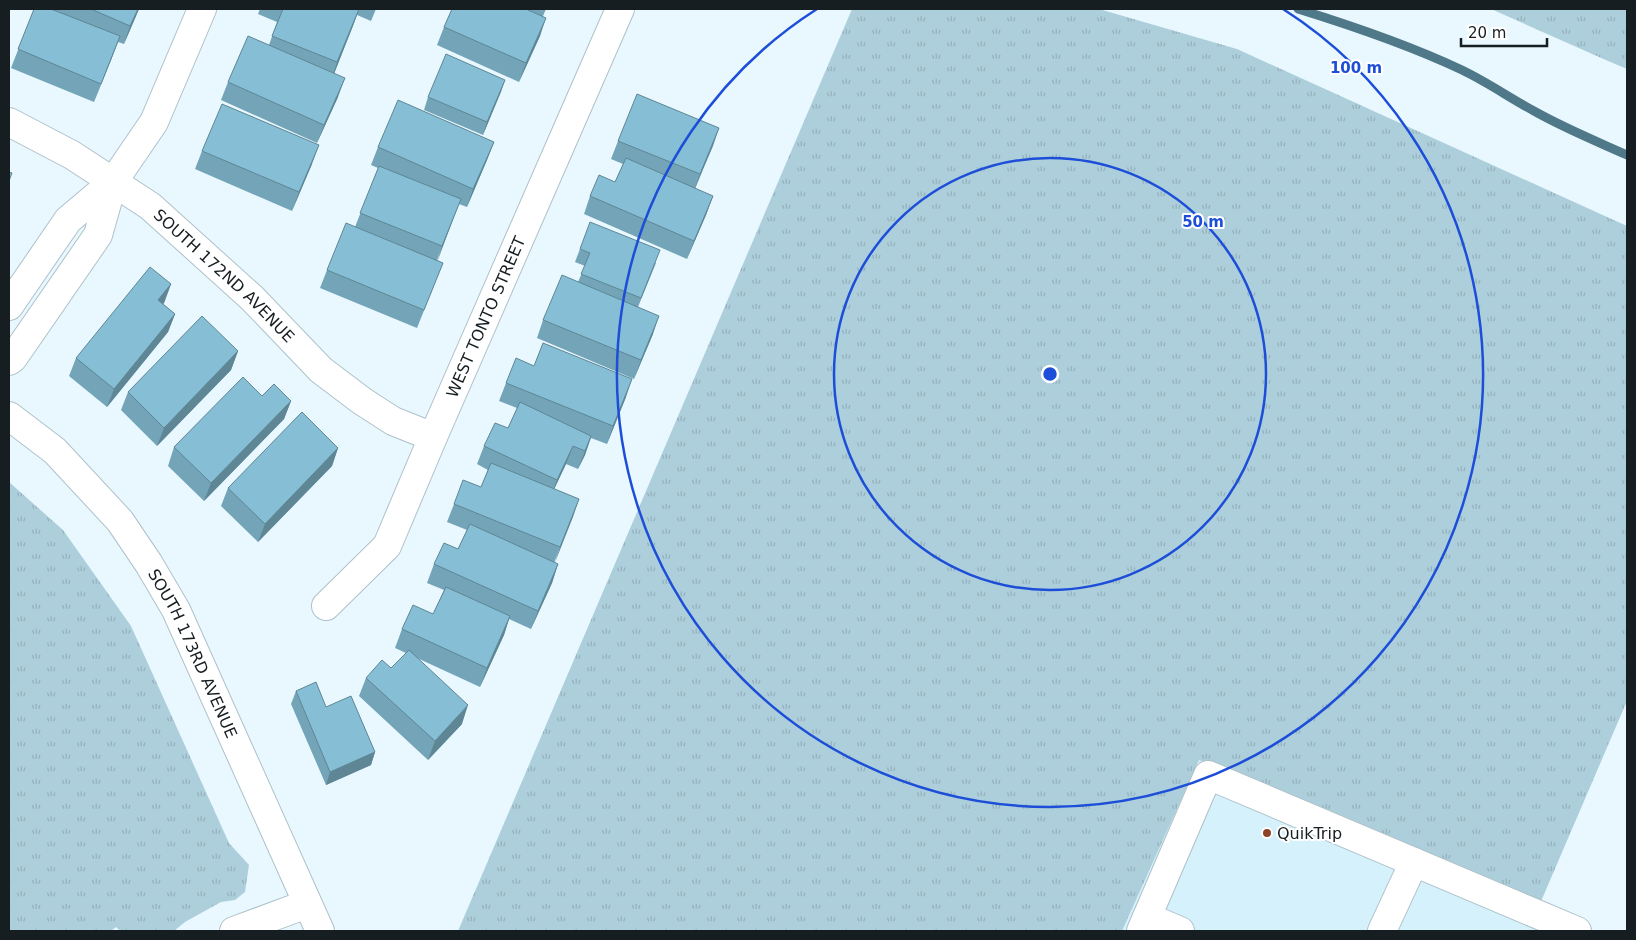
<svg xmlns="http://www.w3.org/2000/svg" width="1636" height="940" font-family="'DejaVu Sans',sans-serif">
<style>
.built{fill:#d4f1fc}
.grass{fill:url(#grass-tufts)}
.lines{fill:none;stroke-linecap:round;stroke-linejoin:round}
.stream{stroke:#4f7888;stroke-width:9}
.minor-casing{stroke:#aec1c9;stroke-width:30}
.minor{stroke:#fff;stroke-width:28}
.wall{fill:#73a4b7}
.shaded-wall{fill:#5e8695}
.building{fill:#86bfd5;stroke:#5e8695}
.ring{fill:none;stroke:#1d4ed8;stroke-width:2.5}
.poi-dot{fill:#8d4425;stroke:#fff;stroke-width:2}
.labels{text-anchor:middle;stroke-width:4;stroke-linejoin:round;paint-order:stroke}
.street-label{font-size:16px;fill:#171e21;stroke:#fff}
.poi-label{font-size:16px;fill:#171e21;stroke:#fff;text-anchor:start}
.centre{fill:#1d4ed8;stroke:#fff;stroke-width:2.5}
.ring-label{font-size:15px;text-anchor:middle;font-weight:bold;fill:#1d4ed8;stroke:#fff;stroke-width:4;stroke-linejoin:round;paint-order:stroke}
</style>
<defs>
<pattern id="grass-tufts" width="24" height="20" patternUnits="userSpaceOnUse" patternTransform="scale(1.25)"><rect width="24" height="20" fill="#adcfdc"/><path d="M3 7l-1-3M5 7V3M7 7l1-3M15 17l-1-3M17 17v-4M19 17l1-3" fill="none" stroke="#94b1bc"/></pattern>
</defs>
<rect width="100%" height="100%" fill="#e9f8ff"/>
<path class="built" d="M 1198,760 L 1592,929 L 1591,931 L 1122,931 Z"/>
<path class="grass" d="M 852,9 L 1099,9 L 1237,49 L 1627,226 L 1627,701 L 1539,906 L 1199,760 L 1122,931 L 458,931 Z
M 1491,9 L 1627,9 L 1627,69 L 1608,61 Z
M 9,482 L 63,530 L 131,626 L 229,843 L 249,865 L 245,892 L 235,900 L 221,902 L 185,922 L 174,931 L 120,931 L 116,927 L 111,931 L 9,931 Z"/>
<g class="lines">
<path class="stream" d="M 1298,9 C 1353,26 1409,45 1462,70 C 1487,82 1510,98 1534,111 C 1564,128 1596,141 1627,155"/>
<g class="minor-casing">
<g id="minor">
<path id="s1" d="M 9,122 L 72,155 L 150,206 L 252,298 L 321,370 L 362,401 L 393,421 L 433,437"/>
<path d="M 9,306 L 68,220 L 113,182 L 154,122 L 202,9"/>
<path d="M 9,361 L 13,358 L 98,235 L 113,182"/>
<path id="s2" d="M 9,416 L 55,451 L 120,521 L 149,564 L 176,610 L 320,931"/>
<path id="s3" d="M 326,606 L 387,546 L 433,437 L 620,9"/>
<path d="M 1147,917 L 1180,931"/>
<path d="M 234,931 L 307,904"/>
<path d="M 1141,931 L 1208,775 L 1577,931"/>
<path d="M 1382,931 L 1414,862"/>
</g>
</g>
<use href="#minor" class="minor"/>
</g>
<path class="wall" d="M 34,9 L 139,9 L 124,44 L 118,42 L 94,102 L 11,68 Z
M 260,9 L 376,9 L 371,21 L 357,15 L 334,74 L 338,97 L 317,143 L 221,100 L 228,82 L 269,45 L 277,22 L 258,14 Z
M 452,9 L 546,9 L 543,16 L 540,36 L 519,82 L 437,45 L 444,27 Z
M 505,80 L 483,135 L 424,110 L 428,97 Z
M 719,128 L 695,189 L 713,196 L 706,215 L 687,259 L 584,214 L 590,196 L 615,182 L 623,164 L 611,159 L 618,141 Z
M 494,142 L 487,160 L 467,207 L 459,204 L 437,260 L 443,263 L 417,328 L 320,288 L 327,270 L 355,227 L 378,168 L 371,165 L 378,147 Z
M 202,151 L 312,164 L 292,211 L 195,169 Z
M 580,249 L 656,263 L 638,307 L 653,334 L 634,379 L 537,338 L 543,320 L 578,282 L 585,266 L 575,262 Z
M 171,284 L 164,303 L 163,304 L 175,314 L 168,332 L 107,407 L 69,376 L 76,358 Z
M 238,351 L 231,370 L 157,446 L 121,410 L 128,392 Z
M 534,366 L 626,397 L 607,444 L 591,438 L 585,455 L 578,469 L 566,464 L 554,489 L 579,499 L 554,563 L 558,564 L 552,583 L 531,629 L 509,619 L 504,635 L 480,687 L 417,658 L 462,724 L 428,760 L 359,696 L 366,678 L 391,668 L 406,653 L 395,648 L 402,629 L 433,614 L 444,590 L 427,583 L 434,564 L 458,549 L 467,530 L 447,522 L 454,504 L 481,487 L 488,470 L 477,464 L 484,446 L 508,428 L 517,408 L 499,401 L 506,383 Z
M 262,396 L 291,401 L 284,419 L 204,501 L 168,466 L 174,447 Z
M 338,448 L 332,466 L 258,542 L 221,506 L 228,488 Z
M 296,691 L 326,707 L 375,752 L 371,765 L 326,785 L 291,704 Z"/>
<path class="shaded-wall" d="M 138,9 L 139,9 L 124,44 L 130,26 Z
M 359,9 L 353,26 L 331,81 L 337,62 Z
M 546,18 L 540,36 L 519,82 L 526,63 Z
M 120,36 L 113,55 L 94,102 L 101,84 Z
M 345,78 L 338,97 L 317,143 L 324,125 Z
M 505,80 L 501,92 L 483,135 L 487,122 Z
M 719,128 L 713,146 L 693,193 L 700,174 Z
M 494,142 L 487,160 L 467,207 L 473,189 Z
M 319,145 L 312,164 L 292,211 L 299,192 Z
M 713,196 L 706,215 L 687,259 L 694,241 Z
M 461,199 L 454,217 L 436,265 L 442,246 Z
M 171,284 L 164,303 L 151,319 L 158,300 Z
M 175,314 L 168,332 L 107,407 L 114,389 Z
M 659,316 L 653,334 L 634,379 L 641,360 Z
M 238,351 L 231,370 L 157,446 L 164,428 Z
M 632,379 L 626,397 L 607,444 L 613,426 Z
M 291,401 L 284,419 L 204,501 L 211,483 Z
M 591,436 L 585,455 L 578,469 L 585,451 Z
M 573,446 L 566,464 L 550,498 L 557,480 Z
M 338,448 L 332,466 L 258,542 L 265,524 Z
M 579,499 L 573,517 L 554,565 L 560,547 Z
M 558,564 L 552,583 L 531,629 L 538,611 Z
M 510,616 L 504,635 L 480,687 L 487,668 Z
M 468,705 L 462,724 L 428,760 L 435,741 Z
M 375,752 L 371,765 L 326,785 L 330,772 Z"/>
<path class="building" d="M 34,9 L 51,9 L 120,36 L 101,84 L 18,49 Z
M 91,9 L 138,9 L 130,26 Z
M 283,9 L 359,9 L 337,62 L 272,36 Z
M 452,9 L 526,9 L 546,18 L 526,63 L 444,27 Z
M 248,36 L 345,78 L 324,125 L 228,82 Z
M 446,54 L 505,80 L 487,122 L 428,97 Z
M 637,94 L 719,128 L 700,174 L 618,141 Z
M 398,100 L 494,142 L 473,189 L 378,147 Z
M 222,104 L 319,145 L 299,192 L 202,151 Z
M 626,158 L 713,196 L 694,241 L 590,196 L 599,175 L 615,182 Z
M 379,166 L 461,199 L 442,246 L 360,213 Z
M 9,172 L 12,173 L 9,181 Z
M 590,222 L 660,250 L 641,298 L 581,274 L 590,253 L 580,249 Z
M 346,223 L 443,263 L 424,310 L 327,270 Z
M 150,267 L 171,284 L 158,300 L 175,314 L 114,389 L 76,358 Z
M 562,275 L 659,316 L 641,360 L 543,320 Z
M 202,316 L 238,351 L 164,428 L 128,392 Z
M 543,343 L 632,379 L 613,426 L 506,383 L 516,358 L 534,366 Z
M 243,377 L 262,396 L 274,384 L 291,401 L 211,483 L 174,447 Z
M 520,402 L 591,436 L 585,451 L 573,446 L 557,480 L 484,446 L 495,423 L 508,428 Z
M 302,412 L 338,448 L 265,524 L 228,488 Z
M 491,463 L 579,499 L 560,547 L 454,504 L 463,480 L 481,487 Z
M 470,524 L 558,564 L 538,611 L 434,564 L 444,543 L 458,549 Z
M 446,587 L 510,616 L 487,668 L 402,629 L 413,605 L 433,614 Z
M 409,650 L 468,705 L 435,741 L 366,678 L 382,660 L 391,668 Z
M 316,682 L 326,707 L 351,696 L 375,752 L 330,772 L 296,691 Z"/>
<g class="ring">
<circle cx="1050" cy="374" r="216"/>
<path d="M1283 9A433 433 0 1 1 817 9"/>
</g>
<circle class="poi-dot" cx="1267" cy="833" r="5"/>
<g class="labels">
<g class="street-label">
<text dy="6" stroke="none"><textPath href="#s1" startOffset="266">SOUTH 172ND AVENUE</textPath></text>
<text dy="6" stroke="none"><textPath href="#s3" startOffset="335">WEST TONTO STREET</textPath></text>
<text dy="6" stroke="none"><textPath href="#s2" startOffset="305">SOUTH 173RD AVENUE</textPath></text>
</g>
<g class="poi-label">
<text x="1277" y="839">QuikTrip</text>
</g>
</g>
<circle cx="1050" cy="374" r="8" class="centre"/>
<g class="ring-label">
<text x="1356" y="73">100 m</text>
<text x="1203" y="227">50 m</text>
</g>
<rect width="1636" height="940" fill="none" stroke="#171e21" stroke-width="20"/>
<path d="M1461 38v8h86v-8" fill="none" stroke="#171e21" stroke-width="2.5"/>
<text x="1468" y="38" font-size="15" fill="#171e21" stroke="#ffffff" stroke-width="4" paint-order="stroke">20 m</text>
</svg>
